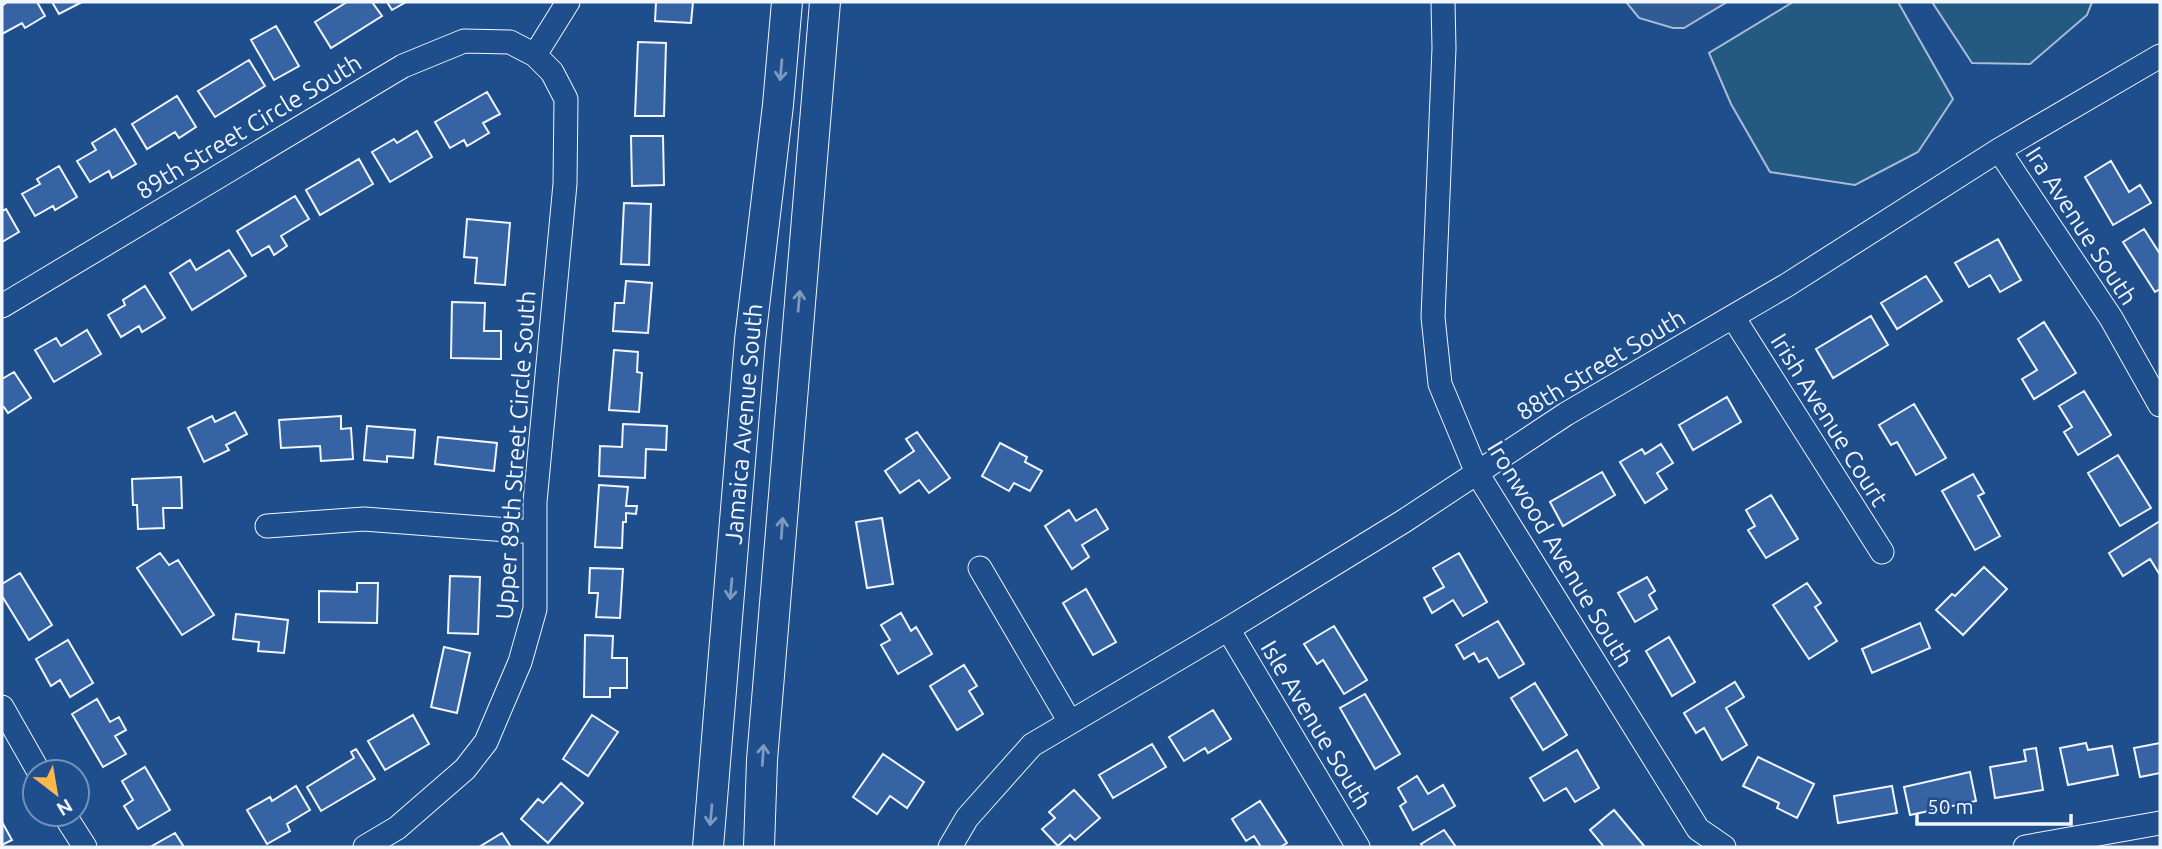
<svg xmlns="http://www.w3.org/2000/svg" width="2162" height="849" font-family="Ubuntu,sans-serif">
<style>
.green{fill:#245a82;stroke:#a8bbd7;stroke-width:2}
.parking{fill:#305b95;stroke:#a8bbd7;stroke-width:2}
.building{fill:#3563a3;stroke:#f2f6ff;stroke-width:2}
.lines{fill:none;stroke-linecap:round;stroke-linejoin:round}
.minor-casing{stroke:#f2f6ff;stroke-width:25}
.major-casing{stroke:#f2f6ff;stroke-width:32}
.minor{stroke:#1f4e8c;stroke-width:23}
.major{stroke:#1f4e8c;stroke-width:30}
.oneway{stroke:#7e9ac0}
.labels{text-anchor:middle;stroke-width:5;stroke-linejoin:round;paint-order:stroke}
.street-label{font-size:24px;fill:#f2f6ff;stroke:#1f4e8c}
</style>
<rect width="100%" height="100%" fill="#1f4e8c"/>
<path class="green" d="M 1793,2 L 1898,2 L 1953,99 L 1918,152 L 1855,185 L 1770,172 L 1731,104 L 1709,53 Z
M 1932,2 L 2092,2 L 2087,15 L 2030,64 L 1972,63 Z"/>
<path class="parking" d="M 1626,2 L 1727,2 L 1684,28 L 1673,28 L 1639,18 Z"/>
<path class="building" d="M 7,2 L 37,2 L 45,16 L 25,28 L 22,23 L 2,34 L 2,6 Z
M 52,2 L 82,2 L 59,14 Z
M 347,2 L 372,2 L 382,16 L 331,48 L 315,22 Z
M 387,2 L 406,2 L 392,10 Z
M 656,2 L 693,2 L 691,23 L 655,21 Z
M 276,26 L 299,66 L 274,80 L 251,40 Z
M 638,42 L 666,43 L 664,116 L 635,116 Z
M 249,60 L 265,86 L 215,117 L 198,91 Z
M 487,92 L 500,114 L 483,123 L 489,133 L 467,146 L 464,140 L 450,148 L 435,122 Z
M 177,96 L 196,127 L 179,138 L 175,132 L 147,149 L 132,124 Z
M 115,129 L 136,164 L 112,178 L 109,171 L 90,182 L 77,161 L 96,150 L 92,143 Z
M 417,131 L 432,157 L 390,182 L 372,152 L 394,139 L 397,143 Z
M 631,136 L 663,136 L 664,185 L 632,186 Z
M 359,159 L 373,184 L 320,215 L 306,190 Z
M 2111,161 L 2129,192 L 2140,185 L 2151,203 L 2113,225 L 2085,177 Z
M 59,166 L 77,197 L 55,210 L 53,206 L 35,216 L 22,194 L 40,184 L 37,179 Z
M 295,196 L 309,219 L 281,236 L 287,246 L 274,255 L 269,246 L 252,256 L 237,231 Z
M 624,203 L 651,204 L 649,265 L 621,264 Z
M 6,209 L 19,232 L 2,242 L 2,211 Z
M 467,219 L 510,223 L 505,285 L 475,283 L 477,258 L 464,257 Z
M 2144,229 L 2160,254 L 2160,289 L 2155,292 L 2123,242 Z
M 1998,239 L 2021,280 L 2000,292 L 1990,275 L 1969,287 L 1955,263 Z
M 229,250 L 246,276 L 192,310 L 170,273 L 190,260 L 196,270 Z
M 1926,276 L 1942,301 L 1897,329 L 1881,303 Z
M 626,281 L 652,283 L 648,333 L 613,331 L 615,303 L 624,303 Z
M 145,286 L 165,318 L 142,332 L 139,326 L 121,337 L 108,315 L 125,305 L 123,300 Z
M 452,302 L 485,303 L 484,331 L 501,331 L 501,359 L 451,358 Z
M 1871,316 L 1888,345 L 1833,378 L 1816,349 Z
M 2044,322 L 2076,373 L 2034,399 L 2022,379 L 2037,370 L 2018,339 Z
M 87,330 L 101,354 L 54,382 L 35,350 L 56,338 L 61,346 Z
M 614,350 L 638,352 L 637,372 L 642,373 L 639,412 L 609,410 Z
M 14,372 L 31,398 L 8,413 L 4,407 L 2,408 L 2,379 Z
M 2084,391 L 2111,435 L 2078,455 L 2064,432 L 2072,427 L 2059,406 Z
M 1727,397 L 1741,422 L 1693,450 L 1679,425 Z
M 1914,404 L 1946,458 L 1916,475 L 1897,442 L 1891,445 L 1879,425 Z
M 235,412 L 247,434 L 226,445 L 229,450 L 204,462 L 188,428 L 212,416 L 215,422 Z
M 341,416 L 341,429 L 351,428 L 353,459 L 321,461 L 320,446 L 281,448 L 279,420 Z
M 623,424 L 667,426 L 666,450 L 646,449 L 645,478 L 599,476 L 600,446 L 622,447 Z
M 367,426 L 415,430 L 413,458 L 387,456 L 387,462 L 364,460 Z
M 917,432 L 950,478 L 929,493 L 919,480 L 900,493 L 885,471 L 914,451 L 906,439 Z
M 438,437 L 497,443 L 494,471 L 435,464 Z
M 1000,443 L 1027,457 L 1025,462 L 1042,471 L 1030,491 L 1014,483 L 1009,491 L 982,476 Z
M 1661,444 L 1673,463 L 1657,473 L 1667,489 L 1645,503 L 1620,462 L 1642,449 L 1645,454 Z
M 2118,455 L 2151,508 L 2120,526 L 2088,473 Z
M 1602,472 L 1615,495 L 1563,526 L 1550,502 Z
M 1973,474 L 1984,493 L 1978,496 L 2000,536 L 1975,550 L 1942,491 Z
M 181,477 L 182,508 L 163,508 L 164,528 L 138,529 L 137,505 L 133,505 L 132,479 Z
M 599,485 L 628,487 L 626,506 L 637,506 L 636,514 L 626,513 L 626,522 L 623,522 L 622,548 L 595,547 Z
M 1771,495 L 1798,539 L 1766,558 L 1748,530 L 1755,526 L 1746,510 Z
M 1096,509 L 1108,529 L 1082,545 L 1089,557 L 1072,569 L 1045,526 L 1069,510 L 1076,521 Z
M 882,518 L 893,584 L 867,588 L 856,522 Z
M 2160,521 L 2160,575 L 2150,559 L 2123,576 L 2109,553 Z
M 160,553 L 169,565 L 178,560 L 214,615 L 182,635 L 137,568 Z
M 1459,553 L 1487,602 L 1463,616 L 1453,600 L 1432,613 L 1424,598 L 1444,587 L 1433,568 Z
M 1984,567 L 2007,589 L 1963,635 L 1936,610 L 1952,594 L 1955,596 Z
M 590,568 L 623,569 L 620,618 L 596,617 L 598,593 L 589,593 Z
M 20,573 L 52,625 L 29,640 L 2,596 L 2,584 Z
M 450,576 L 480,577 L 478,634 L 448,633 Z
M 1647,577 L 1655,591 L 1649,595 L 1657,609 L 1635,622 L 1618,593 Z
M 357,583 L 378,583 L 377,623 L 319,622 L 319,591 L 357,592 Z
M 1807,583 L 1821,603 L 1815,607 L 1837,641 L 1809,659 L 1773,605 Z
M 1086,589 L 1116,642 L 1093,655 L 1063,603 Z
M 901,613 L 911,631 L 916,627 L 932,654 L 898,674 L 881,645 L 890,640 L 881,625 Z
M 236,614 L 288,620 L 284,653 L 258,651 L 259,642 L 233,639 Z
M 1498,621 L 1524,664 L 1499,678 L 1487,658 L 1479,662 L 1474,653 L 1464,659 L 1456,645 Z
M 1920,623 L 1930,648 L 1872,673 L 1862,649 Z
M 1334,626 L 1367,680 L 1344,694 L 1323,660 L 1317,664 L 1304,644 Z
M 585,635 L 613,636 L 612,658 L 627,658 L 627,688 L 610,688 L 610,697 L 584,697 Z
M 1669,637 L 1695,682 L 1672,696 L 1646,651 Z
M 68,640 L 93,683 L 70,697 L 60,680 L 51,686 L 36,659 Z
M 444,647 L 470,653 L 457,713 L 431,707 Z
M 964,665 L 977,686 L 969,691 L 983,714 L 957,730 L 930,686 Z
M 1735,682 L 1744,697 L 1726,708 L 1747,745 L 1722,760 L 1704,728 L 1696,733 L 1684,713 Z
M 1535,683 L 1567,735 L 1543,750 L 1511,698 Z
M 1365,694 L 1400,754 L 1375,769 L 1340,708 Z
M 97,699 L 110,722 L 119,717 L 126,730 L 115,736 L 126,754 L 103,767 L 72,714 Z
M 1213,710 L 1231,739 L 1208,753 L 1205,748 L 1184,761 L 1169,737 Z
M 413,715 L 429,744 L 385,770 L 368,741 Z
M 592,715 L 618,732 L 588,776 L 563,759 Z
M 2086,743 L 2088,750 L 2112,746 L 2118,775 L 2068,785 L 2060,748 Z
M 2160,743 L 2160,773 L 2140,777 L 2134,748 Z
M 1152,744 L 1166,767 L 1113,798 L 1099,775 Z
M 2036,748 L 2043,790 L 1995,798 L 1990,767 L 2026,761 L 2024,750 Z
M 356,749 L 375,779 L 321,811 L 307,787 L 354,758 L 351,752 Z
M 1577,750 L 1599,788 L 1575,802 L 1566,788 L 1544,801 L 1530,778 Z
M 883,754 L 924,782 L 907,808 L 890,796 L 877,814 L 853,797 Z
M 1758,757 L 1814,784 L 1797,818 L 1777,808 L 1779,803 L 1743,786 Z
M 145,767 L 170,810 L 138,829 L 124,806 L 133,800 L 122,781 Z
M 1970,772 L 1976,801 L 1910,815 L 1904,787 Z
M 1417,776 L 1428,794 L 1443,785 L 1455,806 L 1413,830 L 1400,806 L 1406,802 L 1398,788 Z
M 561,783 L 583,803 L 548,843 L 521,819 L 538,799 L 543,803 Z
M 296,786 L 310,810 L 287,824 L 290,831 L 267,844 L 247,810 L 270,797 L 272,801 Z
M 1892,786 L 1897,813 L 1838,823 L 1834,796 Z
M 1074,790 L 1100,818 L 1075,840 L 1070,835 L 1058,846 L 1042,829 L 1055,818 L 1049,812 Z
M 1260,801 L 1287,843 L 1280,847 L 1261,847 L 1254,836 L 1246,841 L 1232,819 Z
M 1614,810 L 1645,847 L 1604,847 L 1590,830 Z
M 2,822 L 12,840 L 2,845 Z
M 1444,830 L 1456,847 L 1423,847 L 1421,844 Z
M 175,833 L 184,847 L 153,847 L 152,846 Z
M 502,833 L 511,847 L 479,847 Z"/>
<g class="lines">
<g class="minor-casing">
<path id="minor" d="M 1443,2 L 1444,48 L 1433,317 L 1440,384 L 1477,473 L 1698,829 L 1724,847
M 535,55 L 568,2
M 1999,150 L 2111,318 L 2160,405
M 2,306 L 403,66 L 464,41 L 510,42 L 535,55 L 552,72 L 566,99 L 565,184 L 535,502 L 535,609 L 520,662 L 486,742 L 465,769 L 397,828 L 365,847
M 1733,317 L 1882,552
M 267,526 L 364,519 L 535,532
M 980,568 L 1070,722
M 1228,629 L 1358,847
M 2,707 L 39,772
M 64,814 L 85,847
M 950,847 L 967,818 L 1032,745 L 1228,629 L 1404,521 L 1566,414 L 1787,285 L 1999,150 L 2160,56
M 2025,847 L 2160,823"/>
</g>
<g class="major-casing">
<path id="major" d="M 708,847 L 750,340 L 778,105 L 787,2
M 759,847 L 762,760 L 825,2"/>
</g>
<use href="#minor" class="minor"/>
<use href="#major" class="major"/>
</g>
<defs><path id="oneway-shaft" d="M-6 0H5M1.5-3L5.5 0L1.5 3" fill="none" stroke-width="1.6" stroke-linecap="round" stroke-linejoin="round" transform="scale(1.75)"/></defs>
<g class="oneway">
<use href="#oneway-shaft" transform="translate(781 70) rotate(95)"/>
<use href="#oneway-shaft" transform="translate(799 301) rotate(-85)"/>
<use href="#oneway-shaft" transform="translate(782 528) rotate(-86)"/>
<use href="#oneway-shaft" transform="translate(731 589) rotate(95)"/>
<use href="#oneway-shaft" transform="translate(763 755) rotate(-86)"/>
<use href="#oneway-shaft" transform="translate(711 815) rotate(95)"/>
</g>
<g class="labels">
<g class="street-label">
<text transform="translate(249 127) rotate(-31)" y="8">89th Street Circle South</text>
<text transform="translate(2081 226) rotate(57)" y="8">Ira Avenue South</text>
<text transform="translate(1601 365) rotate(-31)" y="8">88th Street South</text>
<text transform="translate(1829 420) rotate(58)" y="8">Irish Avenue Court</text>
<text transform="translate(744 424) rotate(-85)" y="8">Jamaica Avenue South</text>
<text transform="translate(516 455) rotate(-86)" y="8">Upper 89th Street Circle South</text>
<text transform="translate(1560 554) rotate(59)" y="8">Ironwood Avenue South</text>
<text transform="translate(1316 725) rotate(59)" y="8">Isle Avenue South</text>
</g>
</g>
<rect width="2162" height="849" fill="none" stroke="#f2f6ff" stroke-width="7"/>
<g transform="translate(56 793) rotate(149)"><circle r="33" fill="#1f4e8c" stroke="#7391ba" stroke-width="2"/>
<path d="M0-5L12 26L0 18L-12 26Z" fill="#ffb74d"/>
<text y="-10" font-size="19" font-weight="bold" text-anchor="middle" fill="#f2f6ff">N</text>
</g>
<path d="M1917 814v10h154v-10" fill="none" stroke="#f2f6ff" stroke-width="3.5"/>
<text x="1927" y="814" font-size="21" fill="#f2f6ff" stroke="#1f4e8c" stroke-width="5" paint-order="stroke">50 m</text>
</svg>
